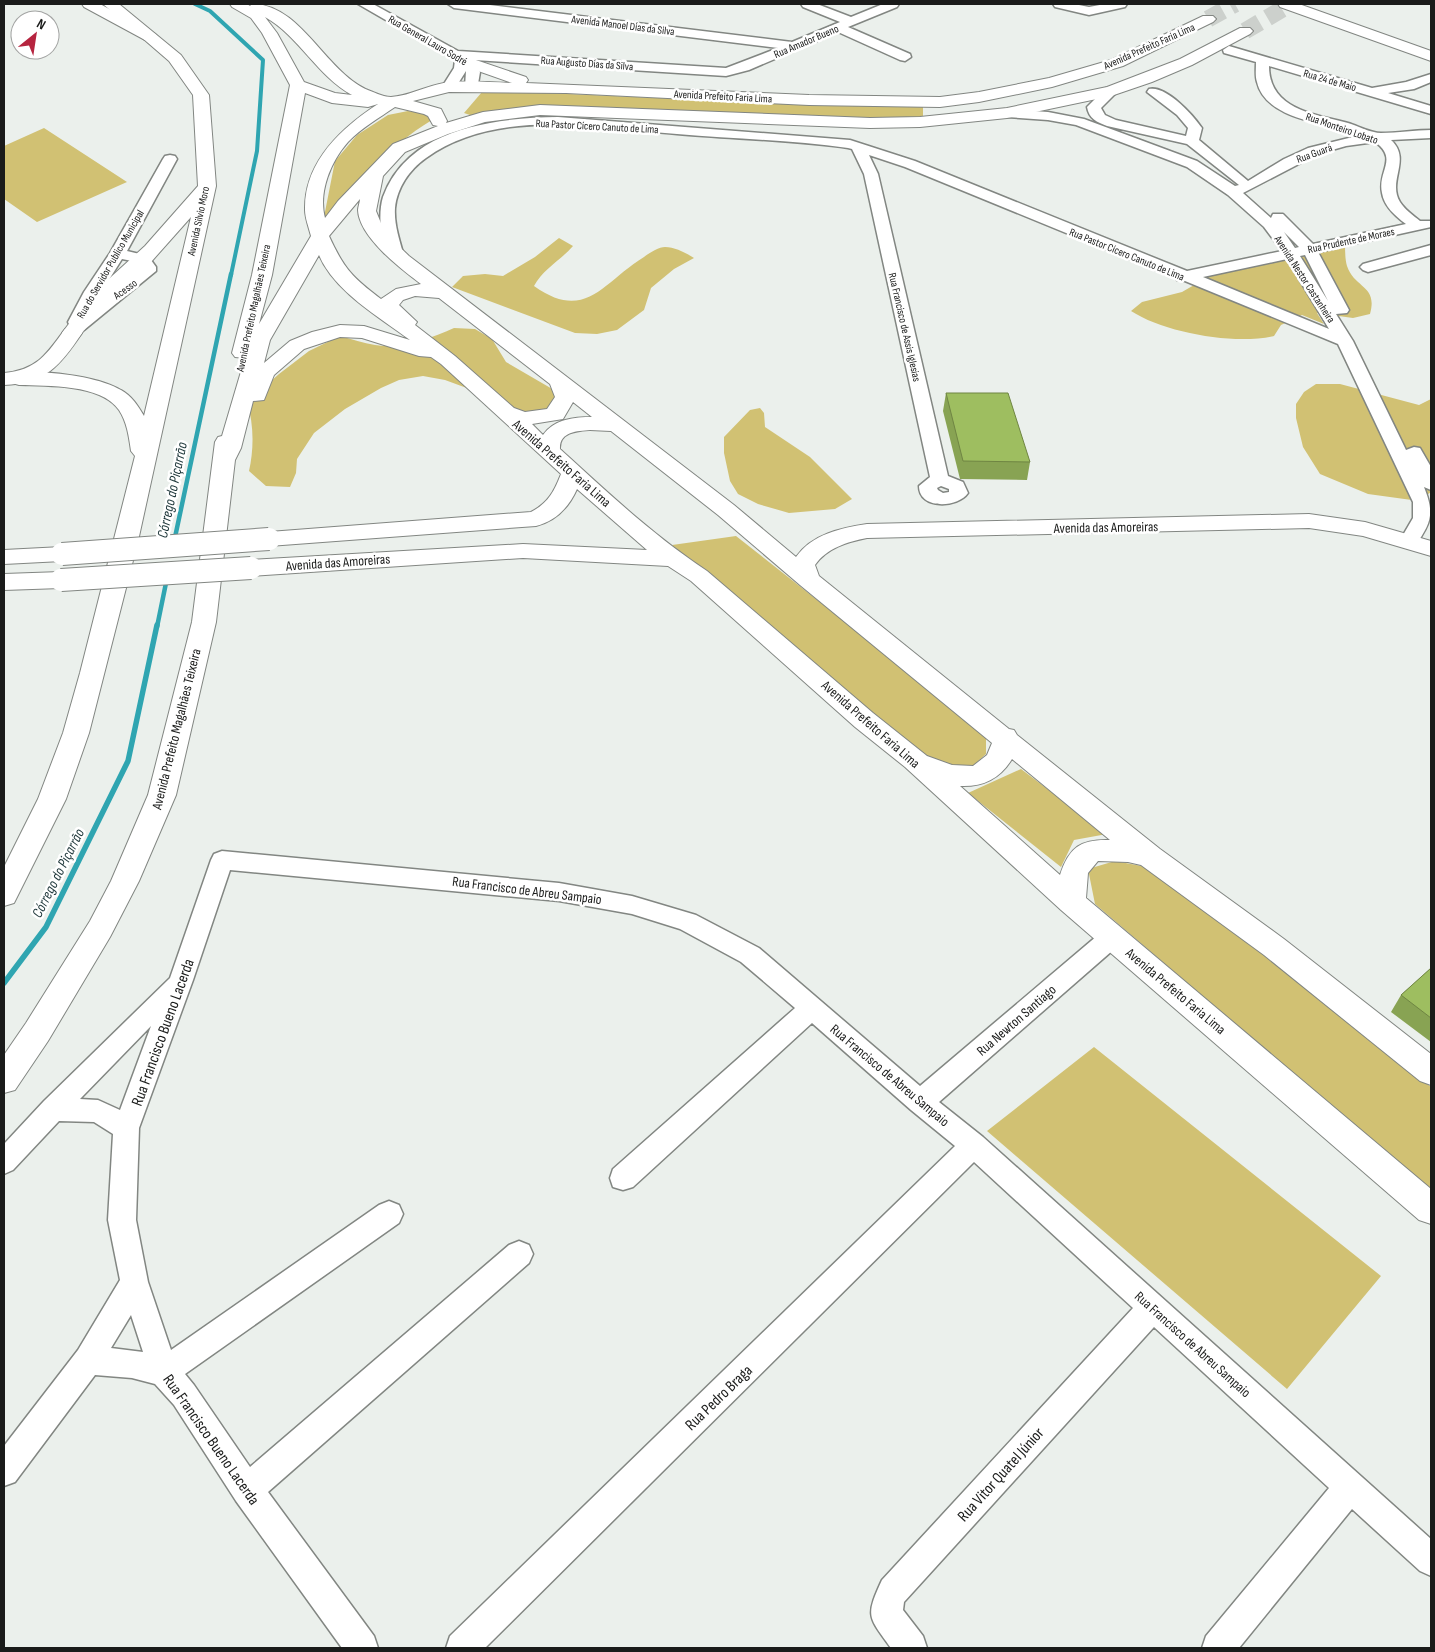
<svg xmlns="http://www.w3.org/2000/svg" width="1435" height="1652" font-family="'Sofia Sans Condensed',sans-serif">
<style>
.green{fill:#d1c173}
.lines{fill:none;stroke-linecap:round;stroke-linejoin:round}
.stream-far2{stroke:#2fa5b1;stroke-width:4}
.stream-far1{stroke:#2fa5b1;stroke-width:4.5}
.stream{stroke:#2fa5b1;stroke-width:5.5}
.primary-tunnel{stroke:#ccd0cc;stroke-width:17;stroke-dasharray:17 9;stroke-linecap:butt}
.minor-casing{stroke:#828682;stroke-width:3}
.tertiary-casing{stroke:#828682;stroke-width:2}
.secondary-casing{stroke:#828682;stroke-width:2}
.primary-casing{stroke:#828682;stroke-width:2}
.minor{fill:#fff;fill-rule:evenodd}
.tertiary{fill:#fff;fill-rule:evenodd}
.secondary{fill:#fff;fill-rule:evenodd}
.primary{fill:#fff;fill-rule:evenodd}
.primary-bridge-casing{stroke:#828682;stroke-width:24;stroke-linecap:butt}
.primary-bridge{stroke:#fff;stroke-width:22}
.wall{fill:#88a353}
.building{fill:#9ebe60;stroke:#6f8543}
.labels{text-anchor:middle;stroke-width:5;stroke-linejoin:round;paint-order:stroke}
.far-street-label{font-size:11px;fill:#1a1b1a;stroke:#fff}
.street-label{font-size:14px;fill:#1a1b1a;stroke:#fff}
.water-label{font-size:15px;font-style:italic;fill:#1d3639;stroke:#fff}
.near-street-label{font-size:16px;fill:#1a1b1a;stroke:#fff}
</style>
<rect width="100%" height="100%" fill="#ebf0ec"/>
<path class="green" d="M 482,92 L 525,92 L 833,106 L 923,103 L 923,120 L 744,117 L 519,107 L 473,116 L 464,113 Z
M 408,111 L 423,113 L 432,120 C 387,147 358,184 323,222 L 335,161 L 357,135 L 388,115 Z
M 44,128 L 127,182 L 37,222 L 4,199 L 4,146 Z
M 559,238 L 573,246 C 561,260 543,269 534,286 C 586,323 603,282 644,257 C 649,253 659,247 665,247 C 675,247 686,253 694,258 L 674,269 L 651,288 L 644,310 L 617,330 L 597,334 L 575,333 L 452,287 L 463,276 L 485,274 L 503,276 L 535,257 Z
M 1345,242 C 1345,250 1345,259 1347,266 C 1355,289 1378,285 1370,314 L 1353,318 L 1317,313 L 1324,324 L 1302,315 L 1281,325 L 1274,336 C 1234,345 1165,333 1131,311 L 1142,302 L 1182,292 L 1208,277 L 1201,273 Z
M 454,328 L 475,329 L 492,339 L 506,362 L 566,397 L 563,410 L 549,422 L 526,421 L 483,394 L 445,380 L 423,376 L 399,380 L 381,388 L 345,409 L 314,433 L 297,459 L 296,473 L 290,487 L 266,486 L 249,471 C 254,449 254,424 247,402 L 279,374 L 309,351 L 340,336 C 352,339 363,343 375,345 C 402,349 429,339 454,328 Z
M 1316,384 L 1340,384 L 1419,405 L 1431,399 L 1431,492 L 1419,501 L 1368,494 L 1320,474 L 1303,447 L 1296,418 L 1296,404 L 1304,392 Z
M 760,408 L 764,413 L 765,427 L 810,457 L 852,499 L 835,509 L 789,513 L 758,504 L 738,494 L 730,481 L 724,453 L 724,437 L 750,410 Z
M 736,536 L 868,640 L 986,737 L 986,754 L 974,765 L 955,766 L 922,755 L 672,545 Z
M 1021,769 L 1107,834 L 1074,840 L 1061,867 L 968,793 Z
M 1115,861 L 1152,868 L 1224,922 L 1431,1087 L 1431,1192 L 1095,904 L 1088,869 Z
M 1094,1047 L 1381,1276 L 1287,1389 L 987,1131 Z"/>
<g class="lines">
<path class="stream-far2" d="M 195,4 L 210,11 L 263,60 L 257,151 L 231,275"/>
<path class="stream-far1" d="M 174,542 L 231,274
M 157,627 L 167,578"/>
<path class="stream" d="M 4,983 L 46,927 L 128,761 L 157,625"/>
<path class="primary-tunnel" d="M 1208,19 L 1235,4
M 1245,31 L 1291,4"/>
<g class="minor-casing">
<path id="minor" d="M 358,4 L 373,4 L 458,51 L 726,68 L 778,48 L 454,8 L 448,4 L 482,4 L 792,42 L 840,22 L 803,7 L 801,4 L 817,4 L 851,17 L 883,4 L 899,4 L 897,7 L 848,27 L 910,54 L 911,57 L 905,61 L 900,60 L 838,32 L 749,70 L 726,76 L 474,60 L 480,72 L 477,90 L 467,90 L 465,87 L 466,71 L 454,90 L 449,91 L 442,87 L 454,68 L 455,60 Z
M 1053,4 L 1074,4 L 1089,7 L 1105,4 L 1127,4 L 1125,7 L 1089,15 L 1055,7 Z
M 1229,46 L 1372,88 L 1406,82 L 1431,74 L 1431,82 L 1414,89 L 1388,93 L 1431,106 L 1431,114 L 1269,66 C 1269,110 1315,114 1348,123 C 1358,126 1371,133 1381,133 C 1398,133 1415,130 1431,130 L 1431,138 L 1391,140 C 1412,159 1387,181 1400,202 C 1405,210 1413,215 1420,221 L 1431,221 L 1431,227 L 1318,252 L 1349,310 L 1347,313 L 1336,314 L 1353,341 L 1406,450 L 1414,447 L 1420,448 L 1431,467 L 1431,490 L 1424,487 C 1435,514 1431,523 1415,546 L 1408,548 L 1401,546 L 1399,542 L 1413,518 L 1413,502 L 1338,344 L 1185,281 L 1177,280 L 1176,278 L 905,167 L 869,155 L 878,174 L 948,476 L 963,482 L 968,493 C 958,508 919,510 919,486 L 930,477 L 864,174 L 852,149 L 848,148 C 792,140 734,139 677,134 C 596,128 497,107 426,158 C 409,170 397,188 395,208 C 394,224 399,238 403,253 L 400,256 L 390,256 C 380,243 378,213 383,197 C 408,128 494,118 558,117 L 850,140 L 915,161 L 1187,271 L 1282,251 L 1264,227 L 1228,195 L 1187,167 L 1076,125 L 1048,120 L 1007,117 L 1000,113 L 1007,109 L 1048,112 L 1084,119 L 1197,161 L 1235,186 L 1239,185 L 1187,144 L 1107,126 C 1097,122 1089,119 1087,107 L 1106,88 L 1116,88 L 1118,91 L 1101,108 L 1105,115 L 1116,120 L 1186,136 L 1188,128 L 1177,115 L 1147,92 L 1149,89 C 1166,85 1193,115 1202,128 L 1199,140 L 1248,181 L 1284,159 L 1308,148 L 1361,135 C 1330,123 1266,121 1257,82 C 1255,76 1256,69 1256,62 L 1224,53 L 1223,50 ZM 1375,142 C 1399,159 1377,171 1382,193 C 1384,206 1395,216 1406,224 L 1313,244 L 1283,214 L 1273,214 L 1271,218 L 1243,193 L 1318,154 L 1346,146 ZM 1284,232 L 1299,247 L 1295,248 ZM 1305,255 L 1328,301 L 1300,256 ZM 1287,259 L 1329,329 L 1203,277 ZM 941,486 L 949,489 L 949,492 L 943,493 L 938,490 L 937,488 Z
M 170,155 L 175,156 L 177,159 L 127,251 L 148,256 L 156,267 L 156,271 L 84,330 L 72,330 L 68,322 L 84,292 L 110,253 L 163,159 L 165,156 ZM 122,259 L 137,262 L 140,270 L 91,308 Z
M 1431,245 L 1431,255 L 1368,272 L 1363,270 L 1360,267 L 1363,264 Z
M 222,851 L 559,883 L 632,896 L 696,915 L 759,948 L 920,1086 L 1104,930 L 1112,927 L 1120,930 L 1124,937 L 1120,944 L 939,1102 L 983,1137 L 1431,1539 L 1431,1576 L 1420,1571 L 1352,1509 L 1239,1648 L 1202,1648 L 1206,1636 L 1329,1488 L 1154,1327 L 904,1602 L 903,1610 L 923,1636 L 927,1648 L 891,1648 C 868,1616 865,1617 882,1580 L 1133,1308 L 974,1162 L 485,1648 L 446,1648 L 450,1636 L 955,1146 L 911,1110 L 812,1023 L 633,1187 L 623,1190 L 613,1187 L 610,1178 L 613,1169 L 795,1008 L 741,962 L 680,929 L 632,914 L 559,901 L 230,870 L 193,980 L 139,1128 L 136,1220 L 148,1282 L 171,1350 L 379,1205 L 389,1201 L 399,1205 L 403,1214 L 399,1223 L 185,1374 L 194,1385 L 250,1467 L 509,1245 L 519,1241 L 529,1245 L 533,1254 L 529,1263 L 268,1492 L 374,1636 L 378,1648 L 342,1648 L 236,1501 L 174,1405 L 155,1384 L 132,1378 L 95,1375 L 15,1482 L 4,1486 L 4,1446 L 78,1350 L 120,1280 L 108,1220 L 113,1134 L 94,1122 L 59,1121 L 13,1170 L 4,1174 L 4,1144 L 44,1101 L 170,978 L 211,860 L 214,854 ZM 151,1026 L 120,1110 L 98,1100 L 80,1099 ZM 131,1315 L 143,1352 L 111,1348 Z"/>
</g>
<g class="tertiary-casing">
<path id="tertiary" d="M 72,327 L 79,329 L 82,333 C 60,366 46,383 4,385 L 4,373 C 37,370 47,354 65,329 Z"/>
</g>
<g class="secondary-casing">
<path id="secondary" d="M 82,4 L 100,4 L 155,34 L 158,37 L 155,40 L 145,40 L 84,7 Z
M 1278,4 L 1299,4 L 1431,51 L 1431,61 L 1280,7 Z"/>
</g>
<g class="primary-casing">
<path id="primary" d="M 103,4 L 119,4 L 181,55 L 209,95 L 216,186 L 138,541 L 89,733 L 66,799 L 14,903 L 4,906 L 4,867 L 38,799 L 63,733 L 80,673 L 135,456 L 131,451 C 129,437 127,422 119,410 C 101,384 48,386 19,385 L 12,383 L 9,379 L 12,375 C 38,368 98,376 121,390 C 132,396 138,406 144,416 L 191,217 L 151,262 L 103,305 L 79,337 L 72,339 L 65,337 L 62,333 L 89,297 L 145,246 L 198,186 L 193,95 L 169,61 Z
M 230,4 L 247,4 L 250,6 L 252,4 C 303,4 326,76 373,92 C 378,94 385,97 391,97 C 411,96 431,83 451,82 C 471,81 492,82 512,83 L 464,66 L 462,63 L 464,60 L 470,58 L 526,77 L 528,80 L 526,83 L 809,95 L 940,97 L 979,92 L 1049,78 L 1111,60 L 1203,16 L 1213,16 L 1216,19 L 1213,22 L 1123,66 L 1052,87 L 979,102 L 940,107 L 809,105 L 566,93 L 449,92 L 413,101 L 441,109 L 447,121 L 446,123 L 483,112 L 540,105 L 870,118 L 920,117 L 1007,108 L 1107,87 L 1180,59 L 1240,28 L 1250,28 L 1253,31 L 1250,34 L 1192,65 L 1152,82 L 1111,96 L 1007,118 L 920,127 L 870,128 L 540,115 L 485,122 L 448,134 L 405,152 L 383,176 L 376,211 L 385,233 L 409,256 L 734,505 L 796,557 C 812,534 841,528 867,524 L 1309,514 L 1365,522 L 1431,541 L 1431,556 L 1363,536 L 1309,528 L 867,538 C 847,542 827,548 815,565 L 819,576 L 1009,729 L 1014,730 L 1017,735 L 1160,849 L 1284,939 L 1431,1054 L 1431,1085 L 1420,1081 L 1264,955 L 1141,865 L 1128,862 L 1098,861 L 1088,873 L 1086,898 L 1431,1189 L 1431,1224 L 1419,1220 L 1061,910 L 905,767 L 855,727 L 691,581 L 668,566 L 523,558 L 251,576 L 243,573 L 239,568 L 243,563 L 251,560 L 523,544 L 647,550 L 577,489 C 569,507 556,521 536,526 L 269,546 L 261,544 L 257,539 L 261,534 L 269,532 L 531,512 C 548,503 554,492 561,474 L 441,364 L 431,357 L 419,356 L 362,338 L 340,337 L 304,349 L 274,375 L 264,400 L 253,401 L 241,448 L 235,460 L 216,622 L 176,795 L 139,881 L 110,937 L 48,1041 L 15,1090 L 4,1093 L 4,1055 L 26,1023 L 90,921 L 111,881 L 148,795 L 192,622 L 215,442 L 218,437 L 222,436 L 245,358 L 235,357 L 232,353 L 252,275 L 290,85 L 262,33 L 251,18 L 232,7 ZM 265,17 C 300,37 317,76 352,95 L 335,93 L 304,82 L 277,33 ZM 305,93 L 332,103 L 368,107 L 378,104 C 341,128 304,162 305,210 C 305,218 309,228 311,236 L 259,324 L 272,275 ZM 395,107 L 424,114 L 428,116 L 433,125 L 438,126 L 393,144 L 338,201 L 325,218 C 318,192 331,161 348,142 C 361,128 379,118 395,107 ZM 360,199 C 360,202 358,207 358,210 C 359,237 401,269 421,284 L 396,289 L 381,299 C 353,278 344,269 329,236 ZM 319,255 C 334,291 379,317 410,340 L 364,326 L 340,325 L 312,332 L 290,341 L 264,363 L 270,340 ZM 415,296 L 439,298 L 550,384 L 555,397 L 547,409 L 525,412 L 514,408 L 455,356 L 415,325 L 417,322 L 399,305 L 403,300 ZM 573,402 L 592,417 C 575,417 554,419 543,435 L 532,424 L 563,419 ZM 590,430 L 611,431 L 718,515 L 800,585 L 992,743 L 987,755 L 973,766 L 952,765 L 927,756 L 873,713 L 707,571 C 654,536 607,492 560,449 C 559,432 577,431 590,430 ZM 1012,759 L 1110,840 C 1081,839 1069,847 1060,875 L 960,786 C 983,787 1000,779 1012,759 Z
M 62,547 L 70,549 L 74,554 L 70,559 L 62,561 L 4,564 L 4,550 Z
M 61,572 L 69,575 L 73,580 L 69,585 L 61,588 L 4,590 L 4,574 Z"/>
</g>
<use href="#minor" class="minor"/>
<use href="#tertiary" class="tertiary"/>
<use href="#secondary" class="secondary"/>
<use href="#primary" class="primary"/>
<g class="primary-bridge-casing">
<path id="primary-bridge" d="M 62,554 L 269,539
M 61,580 L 251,568"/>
</g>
<use href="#primary-bridge" class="primary-bridge"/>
</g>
<path class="wall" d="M 946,393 L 1030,462 L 1027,480 L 960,479 L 943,411 Z
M 1431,968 L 1431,1042 L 1391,1012 L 1401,995 Z"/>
<path class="building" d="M 946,393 L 1008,393 L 1030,462 L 963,461 Z
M 1431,968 L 1431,1018 L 1401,995 Z"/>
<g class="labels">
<g class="far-street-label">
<text transform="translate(623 25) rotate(7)" y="4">Avenida Manoel Dias da Silva</text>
<text transform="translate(428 40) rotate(30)" y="4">Rua General Lauro Sodré</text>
<text transform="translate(806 41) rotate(-23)" y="4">Rua Amador Bueno</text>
<text transform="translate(1149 46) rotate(-24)" y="4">Avenida Prefeito Faria Lima</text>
<text transform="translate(587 63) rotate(4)" y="4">Rua Augusto Dias da Silva</text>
<text transform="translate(1330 80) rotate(16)" y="4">Rua 24 de Maio</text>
<text transform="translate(723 96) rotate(3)" y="4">Avenida Prefeito Faria Lima</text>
<text transform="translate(597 126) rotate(3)" y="4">Rua Pastor Cícero Canuto de Lima</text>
<text transform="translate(1342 128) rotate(19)" y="4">Rua Monteiro Lobato</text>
<text transform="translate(1314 153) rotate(-20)" y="4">Rua Guará</text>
<text transform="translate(198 221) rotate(-78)" y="4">Avenida Silvio Moro</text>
<text transform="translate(1351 240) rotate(-12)" y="4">Rua Prudente de Moraes</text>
<text transform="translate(1127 254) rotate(22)" y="4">Rua Pastor Cícero Canuto de Lima</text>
<text transform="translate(110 264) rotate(-60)" y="4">Rua do Servidor Publico Municipal</text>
<text transform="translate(1305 279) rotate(57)" y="4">Avenida Nestor Castanheira</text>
<text transform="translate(125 289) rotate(-36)" y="4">Acesso</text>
<text transform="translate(253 308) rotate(-78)" y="4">Avenida Prefeito Magalhães Teixeira</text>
<text transform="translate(905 327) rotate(77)" y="4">Rua Francisco de Assis Iglesias</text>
</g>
<g class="street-label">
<text transform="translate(562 463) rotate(41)" y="5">Avenida Prefeito Faria Lima</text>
<text transform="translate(1106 527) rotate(-1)" y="5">Avenida das Amoreiras</text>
<text transform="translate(338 562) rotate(-4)" y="5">Avenida das Amoreiras</text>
<text transform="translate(871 724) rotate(41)" y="5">Avenida Prefeito Faria Lima</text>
<text transform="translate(176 729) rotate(-76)" y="5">Avenida Prefeito Magalhães Teixeira</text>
<text transform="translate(527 890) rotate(7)" y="5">Rua Francisco de Abreu Sampaio</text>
<text transform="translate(1176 991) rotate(40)" y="5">Avenida Prefeito Faria Lima</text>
<text transform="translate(1016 1020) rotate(-41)" y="5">Rua Newton Santiago</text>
<text transform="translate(890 1075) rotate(40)" y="5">Rua Francisco de Abreu Sampaio</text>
<text transform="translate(1193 1344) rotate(42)" y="5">Rua Francisco de Abreu Sampaio</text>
</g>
<g class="water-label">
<text transform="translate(172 490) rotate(-78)" y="5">Córrego do Piçarrão</text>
<text transform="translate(58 873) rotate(-63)" y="5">Córrego do Piçarrão</text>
</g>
<g class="near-street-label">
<text transform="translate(162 1032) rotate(-70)" y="6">Rua Francisco Bueno Lacerda</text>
<text transform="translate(718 1397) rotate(-44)" y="6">Rua Pedro Braga</text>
<text transform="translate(212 1439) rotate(55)" y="6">Rua Francisco Bueno Lacerda</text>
<text transform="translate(1000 1474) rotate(-48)" y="6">Rua Vitor Quatel Júnior</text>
</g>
</g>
<rect width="1435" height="1652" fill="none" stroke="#1a1b1a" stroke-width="10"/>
<g transform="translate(35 35) rotate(30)"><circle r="24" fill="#ffffff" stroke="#a3a4a3"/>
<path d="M0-4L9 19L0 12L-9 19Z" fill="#b6243f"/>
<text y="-8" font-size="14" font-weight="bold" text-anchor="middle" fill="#1a1b1a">N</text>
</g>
</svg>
